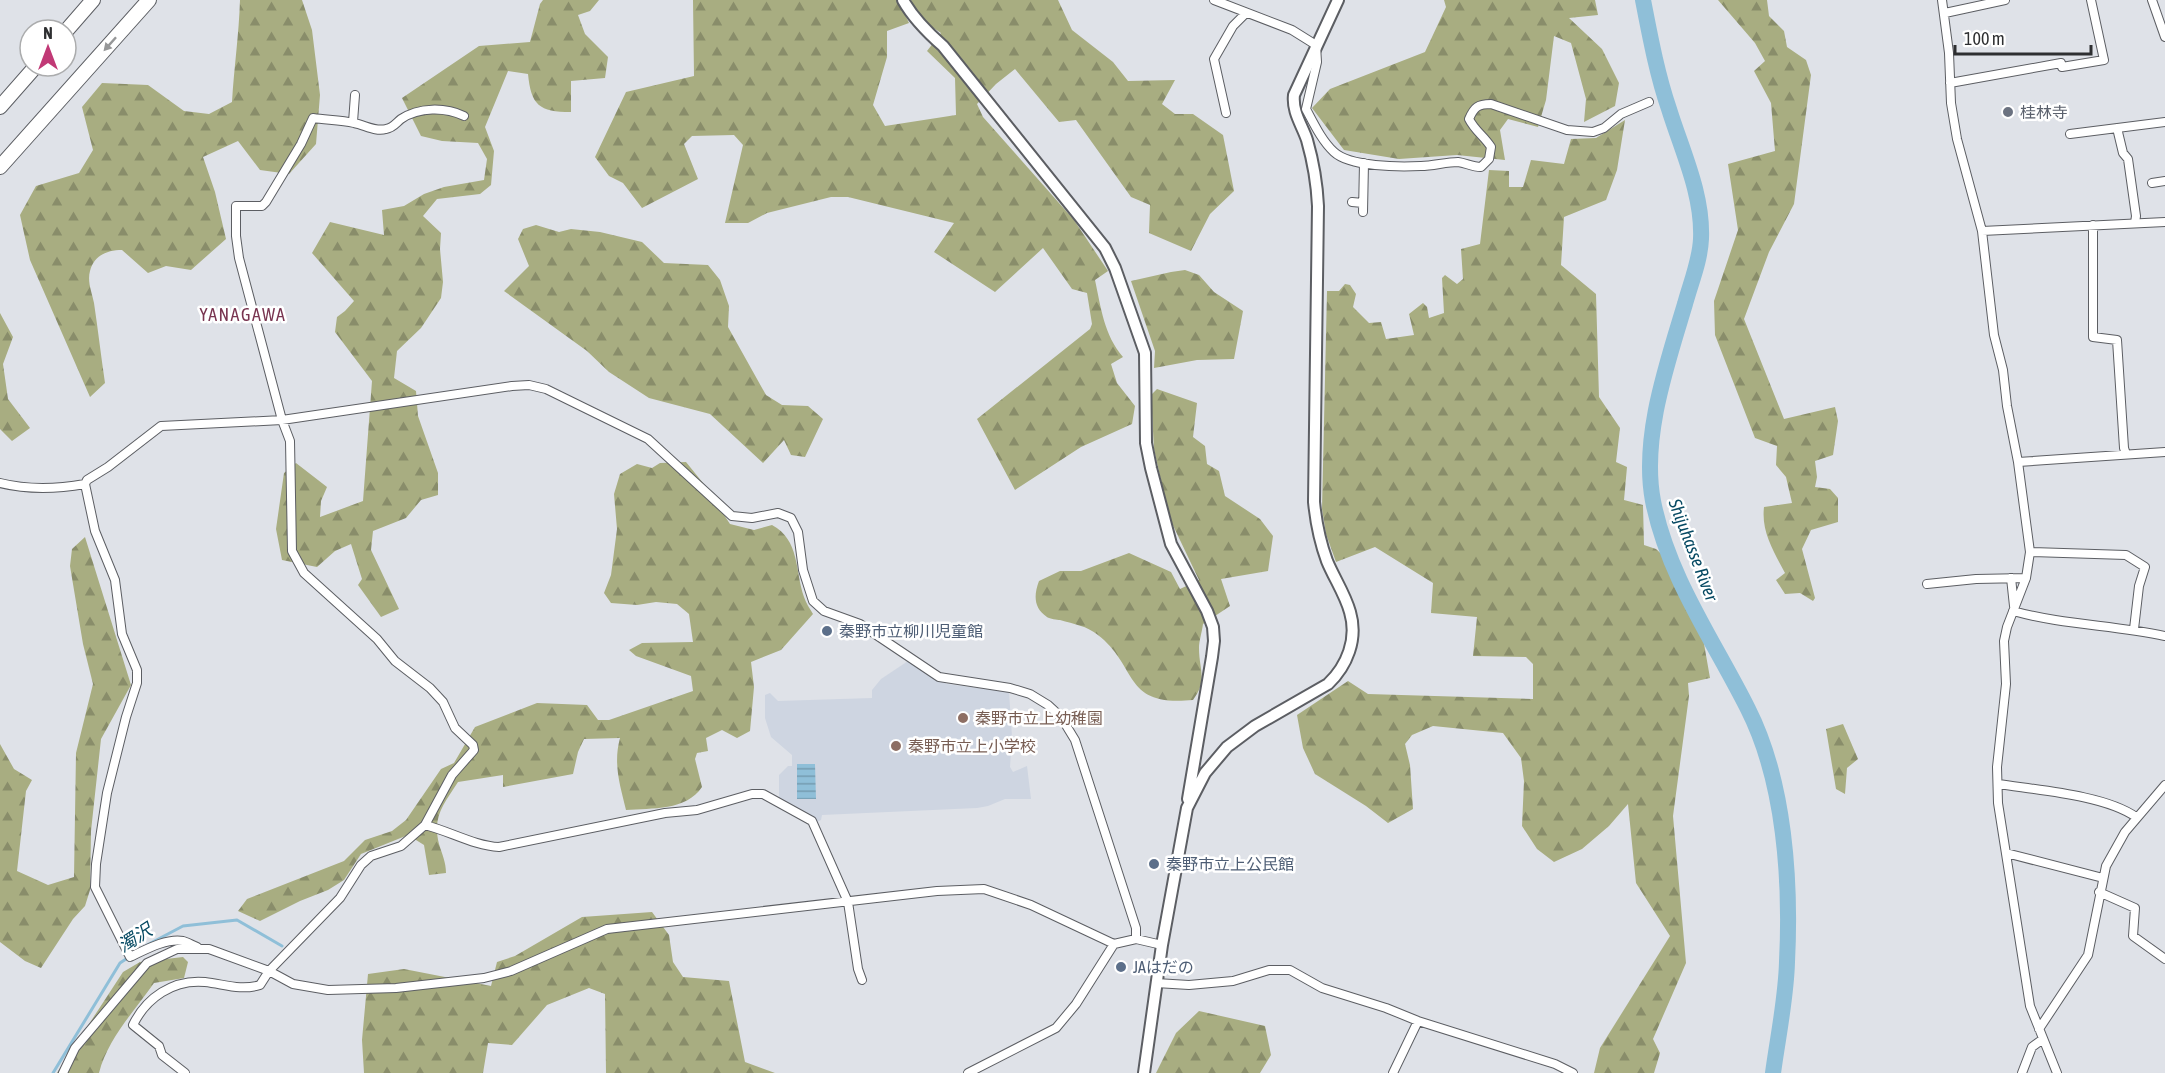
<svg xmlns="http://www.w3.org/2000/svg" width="2165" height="1073" font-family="'Asap Condensed','Noto Sans JP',sans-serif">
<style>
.built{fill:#ced5e1}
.forest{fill:url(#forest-firs)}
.water{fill:url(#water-rules)}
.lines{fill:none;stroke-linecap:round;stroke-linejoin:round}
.stream{stroke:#8fbfd8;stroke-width:3}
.river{stroke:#8fbfd8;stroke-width:16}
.street-casing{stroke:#5c5e63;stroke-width:10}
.secondary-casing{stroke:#5c5e63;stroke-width:14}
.highway-casing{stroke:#5c5e63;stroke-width:16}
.street{stroke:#fff;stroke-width:8}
.secondary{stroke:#fff;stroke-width:10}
.highway{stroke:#fff;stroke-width:14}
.oneway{fill:#969798}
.worship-dot{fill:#6b7280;stroke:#fff;stroke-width:2}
.service-dot{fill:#5c6f8a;stroke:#fff;stroke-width:2}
.education-dot{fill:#8d6e63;stroke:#fff;stroke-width:2}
.labels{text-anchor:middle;stroke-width:5;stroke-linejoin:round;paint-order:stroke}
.worship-label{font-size:16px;fill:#5b616d;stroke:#fff;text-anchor:start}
.service-label{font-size:16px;fill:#4e5e75;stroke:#fff;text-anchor:start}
.education-label{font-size:16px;fill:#785e54;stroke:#fff;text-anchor:start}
.neighbourhood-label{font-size:18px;letter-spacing:1.5px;fill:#793551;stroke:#fff}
.water-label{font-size:18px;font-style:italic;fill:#074a63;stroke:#fff}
</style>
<defs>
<pattern id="forest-firs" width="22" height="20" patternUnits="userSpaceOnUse" patternTransform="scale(1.5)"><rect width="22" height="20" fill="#a8ad81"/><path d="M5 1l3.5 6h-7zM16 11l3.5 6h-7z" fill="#898d6a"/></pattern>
<pattern id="water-rules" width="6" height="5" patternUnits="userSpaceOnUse" patternTransform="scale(1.5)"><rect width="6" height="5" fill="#8fbfd8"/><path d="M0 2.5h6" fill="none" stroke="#759cb0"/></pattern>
</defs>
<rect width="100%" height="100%" fill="#dfe2e8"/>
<path class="built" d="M 908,661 L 931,677 L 947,684 L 1009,692 L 1012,737 L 1010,767 L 1013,772 L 1027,766 L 1031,799 L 1005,799 L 988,806 L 977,808 L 822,815 L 821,820 L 815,823 L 779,798 L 779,775 L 788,766 L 792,766 L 792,755 L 771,737 L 765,718 L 765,695 L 770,693 L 778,701 L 872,698 L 872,690 L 881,679 Z"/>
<path class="forest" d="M 240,0 L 302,0 L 312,30 L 320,95 L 316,144 L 289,174 L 260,170 L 238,141 L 203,157 L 215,192 L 226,239 L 191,270 L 166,266 L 148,273 L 122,250 C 108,250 94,255 90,271 C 87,282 92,292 94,303 C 98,330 101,356 105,383 L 90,397 L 30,260 L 20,215 L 36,186 L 79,173 L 93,150 L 82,107 L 102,83 L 148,85 L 184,111 L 209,114 L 232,102 C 234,68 239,34 240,0 Z
M 543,0 L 599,0 L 590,11 L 578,15 L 585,34 L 608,57 L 605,78 L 571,81 L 571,112 C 539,112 531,105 528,74 L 508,71 L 485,127 L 494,151 L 491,185 L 480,194 L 437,199 L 423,216 L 441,233 L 440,249 L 443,282 L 441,298 L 421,328 L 397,351 L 394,378 L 416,391 L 418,416 L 438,473 L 438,495 L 421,500 L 406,518 L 373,531 L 371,550 L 399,609 L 381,617 L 358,585 L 362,579 L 351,544 L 335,551 L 317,567 L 282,560 L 276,529 L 284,473 L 296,463 L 327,487 L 321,501 L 320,517 L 363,501 L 372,381 L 335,332 L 337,317 L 345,311 L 354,301 L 312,253 L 330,222 L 384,235 L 382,210 L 404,206 L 424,194 L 444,187 L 484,180 L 487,159 L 478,143 L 442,141 L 421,136 L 402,98 L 479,46 L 530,42 L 540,4 Z
M 693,0 L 898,0 L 909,23 L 887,31 L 887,57 L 873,105 L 885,126 L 956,115 L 955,78 L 927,51 L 941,33 L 918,18 L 911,0 L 1058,0 L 1072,30 L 1113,62 L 1128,81 L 1175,80 L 1162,104 L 1175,114 L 1193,114 L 1223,135 L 1234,191 L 1210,214 L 1191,251 L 1149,233 L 1150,205 L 1131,197 L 1076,120 L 1059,122 L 1015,69 L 996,84 L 977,104 L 983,117 L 1074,220 L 1108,271 L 1095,280 C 1101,308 1104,335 1123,357 L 1111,364 L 1117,383 L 1135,406 L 1132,424 L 1081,447 L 1015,490 L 977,419 L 1090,329 L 1092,324 L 1087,293 L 1072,289 L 1043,248 L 995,292 L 934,252 L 954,223 L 848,197 L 831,197 L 767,213 L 748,223 L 725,223 L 743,145 L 734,135 L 692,136 L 684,144 L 698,179 L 642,208 L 623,183 L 609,176 L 595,157 L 626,92 L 694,76 Z
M 1444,0 L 1595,0 L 1598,15 L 1569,18 L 1602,49 L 1619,83 L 1615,106 L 1584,122 L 1586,99 L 1571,43 L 1554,36 L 1546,100 L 1538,127 L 1508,119 L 1500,130 L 1505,160 L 1457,155 L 1399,159 L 1344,150 L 1312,108 L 1330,89 L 1425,52 L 1446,7 Z
M 1718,0 L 1767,0 L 1769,16 L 1784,31 L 1787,47 L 1806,60 L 1811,75 L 1794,204 L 1769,252 L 1744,319 L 1784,419 L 1835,407 L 1838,421 L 1833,455 L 1815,461 L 1817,477 L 1815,487 L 1830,489 L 1838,498 L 1838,522 L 1811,530 L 1802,549 L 1815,598 L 1813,601 L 1800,593 L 1785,594 L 1776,580 L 1785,573 C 1774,552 1761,532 1764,507 L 1792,503 L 1786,477 L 1776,465 L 1777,446 L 1755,438 L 1715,335 L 1714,301 L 1738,230 L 1728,164 L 1775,151 L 1771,103 L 1754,71 L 1765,61 L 1755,43 Z
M 1625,120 L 1617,170 L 1606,200 L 1564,217 L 1561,265 L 1596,294 L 1599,397 L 1620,428 L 1616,462 L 1627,467 L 1624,500 L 1643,505 L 1644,545 L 1656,549 L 1667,559 L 1675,586 L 1703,638 L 1710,678 L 1688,683 L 1689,696 L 1673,816 L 1686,963 L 1653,1039 L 1660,1053 L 1654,1073 L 1594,1073 L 1600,1048 L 1670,936 L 1636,883 L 1628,804 L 1609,826 L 1582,849 L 1554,862 L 1537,849 L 1522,826 L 1524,781 L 1521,758 L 1503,733 L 1433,726 L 1412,735 L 1405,744 L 1410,765 L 1413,809 L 1388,823 L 1366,806 L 1315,774 L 1303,748 L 1297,715 L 1348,681 L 1368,694 L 1533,699 L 1533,664 L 1526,657 L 1473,656 L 1477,617 L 1431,613 L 1433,583 L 1375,547 L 1336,562 L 1326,534 L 1322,509 L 1327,291 L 1339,291 L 1345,284 L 1350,285 L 1356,294 L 1353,307 L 1369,323 L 1381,322 L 1386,339 L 1414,335 L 1409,314 L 1423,303 L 1427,307 L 1429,318 L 1444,313 L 1442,278 L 1445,275 L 1457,284 L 1463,279 L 1461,249 L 1480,244 L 1489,170 L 1509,171 L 1509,187 L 1523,187 L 1531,160 L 1564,164 L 1571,139 L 1596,138 Z
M 536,225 L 559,232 L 571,229 L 600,232 L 642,242 L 664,263 L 708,265 L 720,280 L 729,306 L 728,327 L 766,395 L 782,405 L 808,406 L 823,419 L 805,457 L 791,455 L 784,440 L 763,463 L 710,414 L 649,398 L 609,372 L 587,351 L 504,291 L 529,266 L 518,239 L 523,229 Z
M 1185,270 L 1199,275 L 1214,292 L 1243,311 L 1234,359 L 1197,360 L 1154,368 L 1155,351 L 1131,281 L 1171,272 Z
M 0,313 L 13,337 L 3,364 L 8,399 L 30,428 L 12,441 L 0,429 Z
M 1157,389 L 1197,403 L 1193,437 L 1205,446 L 1207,464 L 1219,471 L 1225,496 L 1260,519 L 1273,536 L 1268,571 L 1221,579 L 1230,606 L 1203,624 C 1202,632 1199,641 1199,648 C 1199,670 1208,680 1193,700 C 1122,707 1139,667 1098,635 C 1087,626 1074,624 1060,620 C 1057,620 1050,619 1047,617 C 1033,608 1034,594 1039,581 L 1060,571 L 1081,571 L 1129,553 L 1171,572 L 1180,589 L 1199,580 L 1169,517 L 1154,449 L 1151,395 Z
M 686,462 L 703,483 L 730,524 L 754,530 L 772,525 C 800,540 795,571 804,597 C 806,603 810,609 813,614 L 781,650 L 751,662 L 754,687 L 750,731 L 737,738 L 722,730 L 706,738 L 708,751 L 697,753 L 695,759 L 702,787 C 686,811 652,808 626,810 C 620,785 613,764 620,738 L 584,739 L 578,752 L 573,774 L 503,787 L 503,775 L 458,782 C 444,804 432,816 439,844 C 442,854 446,862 446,873 L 429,875 L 424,845 L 408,835 L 361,854 L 344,880 L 328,890 L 300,901 L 260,921 L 238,911 L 247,899 L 344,861 L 365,840 L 392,831 L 406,820 L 441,769 L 454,763 L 475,727 L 537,703 L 587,705 L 598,720 L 609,720 L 693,691 L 691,676 L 636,656 L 629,650 L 642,643 L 693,642 L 689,614 L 677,604 L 656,602 L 637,605 L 611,603 L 604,593 L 611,575 L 617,529 L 614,494 L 620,474 L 637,464 L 652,468 L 660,463 Z
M 85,537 L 131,685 L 101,739 L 91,831 L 90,890 L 85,906 L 73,919 L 41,968 L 25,961 L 0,942 L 0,744 L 14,769 L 32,780 L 26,791 L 17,871 L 48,885 L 74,877 L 76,753 L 93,684 L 83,644 L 70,566 L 72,549 Z
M 1843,724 L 1858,759 L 1847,768 L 1845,794 L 1836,789 L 1826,729 Z
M 652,912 L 669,935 L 673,962 L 683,977 L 729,981 L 745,1062 L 775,1073 L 606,1073 L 605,994 L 589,988 L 547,1005 L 512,1045 L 488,1043 L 483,1073 L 364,1073 L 362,1040 L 368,974 L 404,969 L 491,986 L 497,962 L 515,956 L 582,917 Z
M 183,957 L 188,962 L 184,978 L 154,983 C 134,1012 108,1038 99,1073 L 57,1073 L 123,972 L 140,962 Z
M 1199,1011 L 1265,1026 L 1271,1055 L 1260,1073 L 1156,1073 L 1176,1033 Z"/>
<path class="water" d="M 797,764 L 815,764 L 816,799 L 797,799 Z"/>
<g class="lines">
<path class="stream" d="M 147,945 L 183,926 L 237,920 L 282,946
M 53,1073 L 120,963 L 129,957"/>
<path class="river" d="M 1643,0 C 1650,36 1657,74 1669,109 C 1682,151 1703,194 1701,239 C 1700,261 1691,282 1685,304 C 1667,364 1641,438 1653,501 C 1668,577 1714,641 1748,709 C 1785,782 1791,882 1787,962 C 1786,999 1778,1036 1773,1073"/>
<g class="street-casing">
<path id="street" d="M 1214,0 L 1292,30 L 1316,45 L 1317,62 L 1306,109 C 1314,124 1322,141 1334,152 C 1350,167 1399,167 1421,166 C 1433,166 1446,162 1458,162 C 1466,163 1472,167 1481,167 L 1489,159 L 1491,147 C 1484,136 1475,131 1469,119 C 1474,107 1478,104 1491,104 L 1567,130 L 1593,132 L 1604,128 L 1621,114 L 1649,102
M 1942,0 L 1949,53 L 1951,103 L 1957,139 L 1982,231 L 1994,335 L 2003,370 L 2007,406 L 2018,462 L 2030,552 L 2026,578 L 2007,627 L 2004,641 L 2006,684 L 1997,767 L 1998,803 L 2030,1006 L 2057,1073
M 2152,0 L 2165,37
M 1945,13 L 2005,0
M 1950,83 L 2061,63 L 2062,67 L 2104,60 L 2091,0
M 1226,113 L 1214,59 L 1233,26 L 1246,13
M 353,122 L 355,95
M 2117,128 L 2123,153 L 2128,159 L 2136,216 L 2135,223
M 2070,134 L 2165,122
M 2152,183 L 2165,181
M 1352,202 L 1363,203
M 1363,212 L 1364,163
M 2093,225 L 2093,337 L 2117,340 L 2124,448 L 2126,454
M 1982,231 L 2165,222
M 2018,462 L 2165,452
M 0,483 C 28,490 57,489 85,484 L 87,480 L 108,467 L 161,426 L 282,420 L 512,386 L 529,385 L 546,389 L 648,439 L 732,516 L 752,518 L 778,513 L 791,518 L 798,532 L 803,570 L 813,601 L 824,611 L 860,624 L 939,677 L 1010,688 L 1030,694 L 1048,705 L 1061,717 L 1075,740 L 1136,928 L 1136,939
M 85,484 L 95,531 L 115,580 L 122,634 L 137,670 L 137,683 L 126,717 L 107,793 L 96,864 L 95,887 L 130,957 C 145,950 166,938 183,941 C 187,942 192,945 197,947
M 2030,552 L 2126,555 L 2145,567 L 2139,586 L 2134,629
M 2011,578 L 2014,606
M 1927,584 L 1976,579 L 2026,578
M 2013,611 C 2063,625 2115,625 2165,636
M 1998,784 C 2037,790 2105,795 2136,817
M 425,825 C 449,831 475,846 499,847 L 665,813 L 697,810 L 752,794 L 763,794 L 812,821 L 848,902 L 858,969 L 862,980
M 2006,853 L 2103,878
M 2099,892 L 2135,908 L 2133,936 L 2165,959
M 1156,983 L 1189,985 L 1233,981 L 1269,970 L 1290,970 L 1322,988 L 1386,1008 L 1418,1021 L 1555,1064 L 1573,1073
M 2039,1029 L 2088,955 L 2106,866 L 2125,832 L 2165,785
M 63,1073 L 75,1048 L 147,963 L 177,949 L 209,949 L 269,971 L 293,984 L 328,990 L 396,988 L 484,978 L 511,971 L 607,929 L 937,891 L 984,889 L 1031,905 L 1114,944 L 1136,939 L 1162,945
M 185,1073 L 162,1055 L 159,1046 L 133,1025 C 146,998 173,979 205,982 C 224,984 240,991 260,985 L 269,971 L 340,898 L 361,865 L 371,856 L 401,846 L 425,825 L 452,775 L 474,750 L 473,745 L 455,728 L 443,702 L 430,688 L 395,661 L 377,639 L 304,573 L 292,551 L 290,441 L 282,420 L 239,258 L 236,236 L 236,206 L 262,206 L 266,202 L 301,144 L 313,118 C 326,120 341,120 354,123 C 365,125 375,132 386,129 C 393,128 396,123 401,119 C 419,107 445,107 464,116
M 968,1073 L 1056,1028 L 1076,1004 L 1114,944
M 1393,1073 L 1418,1021
M 2022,1073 L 2032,1047 L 2043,1039"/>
</g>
<g class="secondary-casing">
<path id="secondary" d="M 903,0 C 913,18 927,32 943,46 L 1105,248 L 1115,268 L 1145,353 L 1146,443 L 1151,468 L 1171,544 L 1207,611 L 1213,627 L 1214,641 L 1212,657 L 1188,799
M 1144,1073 L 1162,945 L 1187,808 L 1205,773 L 1227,747 L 1255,726 L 1328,684 C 1347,666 1358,639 1350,612 C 1345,594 1334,578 1327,561 C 1320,542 1316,522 1314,502 L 1318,206 C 1317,184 1313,161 1307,140 C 1302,125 1292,112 1294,95 L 1338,0"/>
</g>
<g class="highway-casing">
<path id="highway" d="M 66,31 L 93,0
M 0,107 L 36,66
M 0,167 L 149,0"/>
</g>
<use href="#street" class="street"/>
<use href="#secondary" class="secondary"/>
<use href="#highway" class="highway"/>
</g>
<defs><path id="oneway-solid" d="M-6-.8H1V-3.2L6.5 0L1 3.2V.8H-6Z" transform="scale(1.5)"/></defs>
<use class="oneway" href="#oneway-solid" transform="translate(110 44) rotate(132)"/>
<circle class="worship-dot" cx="2008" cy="112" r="6"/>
<g class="service-dot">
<circle cx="827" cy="631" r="6"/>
<circle cx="1154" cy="864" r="6"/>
<circle cx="1121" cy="967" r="6"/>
</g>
<g class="education-dot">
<circle cx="963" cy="718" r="6"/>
<circle cx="896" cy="746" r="6"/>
</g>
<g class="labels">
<g class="worship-label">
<text x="2020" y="118">桂林寺</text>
</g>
<g class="service-label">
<text x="839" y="637">秦野市立柳川児童館</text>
<text x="1166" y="870">秦野市立上公民館</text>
<text x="1133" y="973">JAはだの</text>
</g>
<g class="education-label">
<text x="975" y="724">秦野市立上幼稚園</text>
<text x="908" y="752">秦野市立上小学校</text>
</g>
<g class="neighbourhood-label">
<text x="243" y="321">YANAGAWA</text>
</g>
<g class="water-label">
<text transform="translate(1693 550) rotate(69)" y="6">Shijuhasse River</text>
<text transform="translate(135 938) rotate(-32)" y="6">濁沢</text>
</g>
</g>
<g transform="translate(48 48)"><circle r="28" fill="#ffffff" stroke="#abacad" stroke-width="1.5"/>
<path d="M0-4.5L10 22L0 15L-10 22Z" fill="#c13976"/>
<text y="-9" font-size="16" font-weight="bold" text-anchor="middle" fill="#2e2f31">N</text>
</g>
<path d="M1955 45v9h136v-9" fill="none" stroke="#2e2f31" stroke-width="3"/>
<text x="1964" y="45" font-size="18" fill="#2e2f31" stroke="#ffffff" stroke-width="4.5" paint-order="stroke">100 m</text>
</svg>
